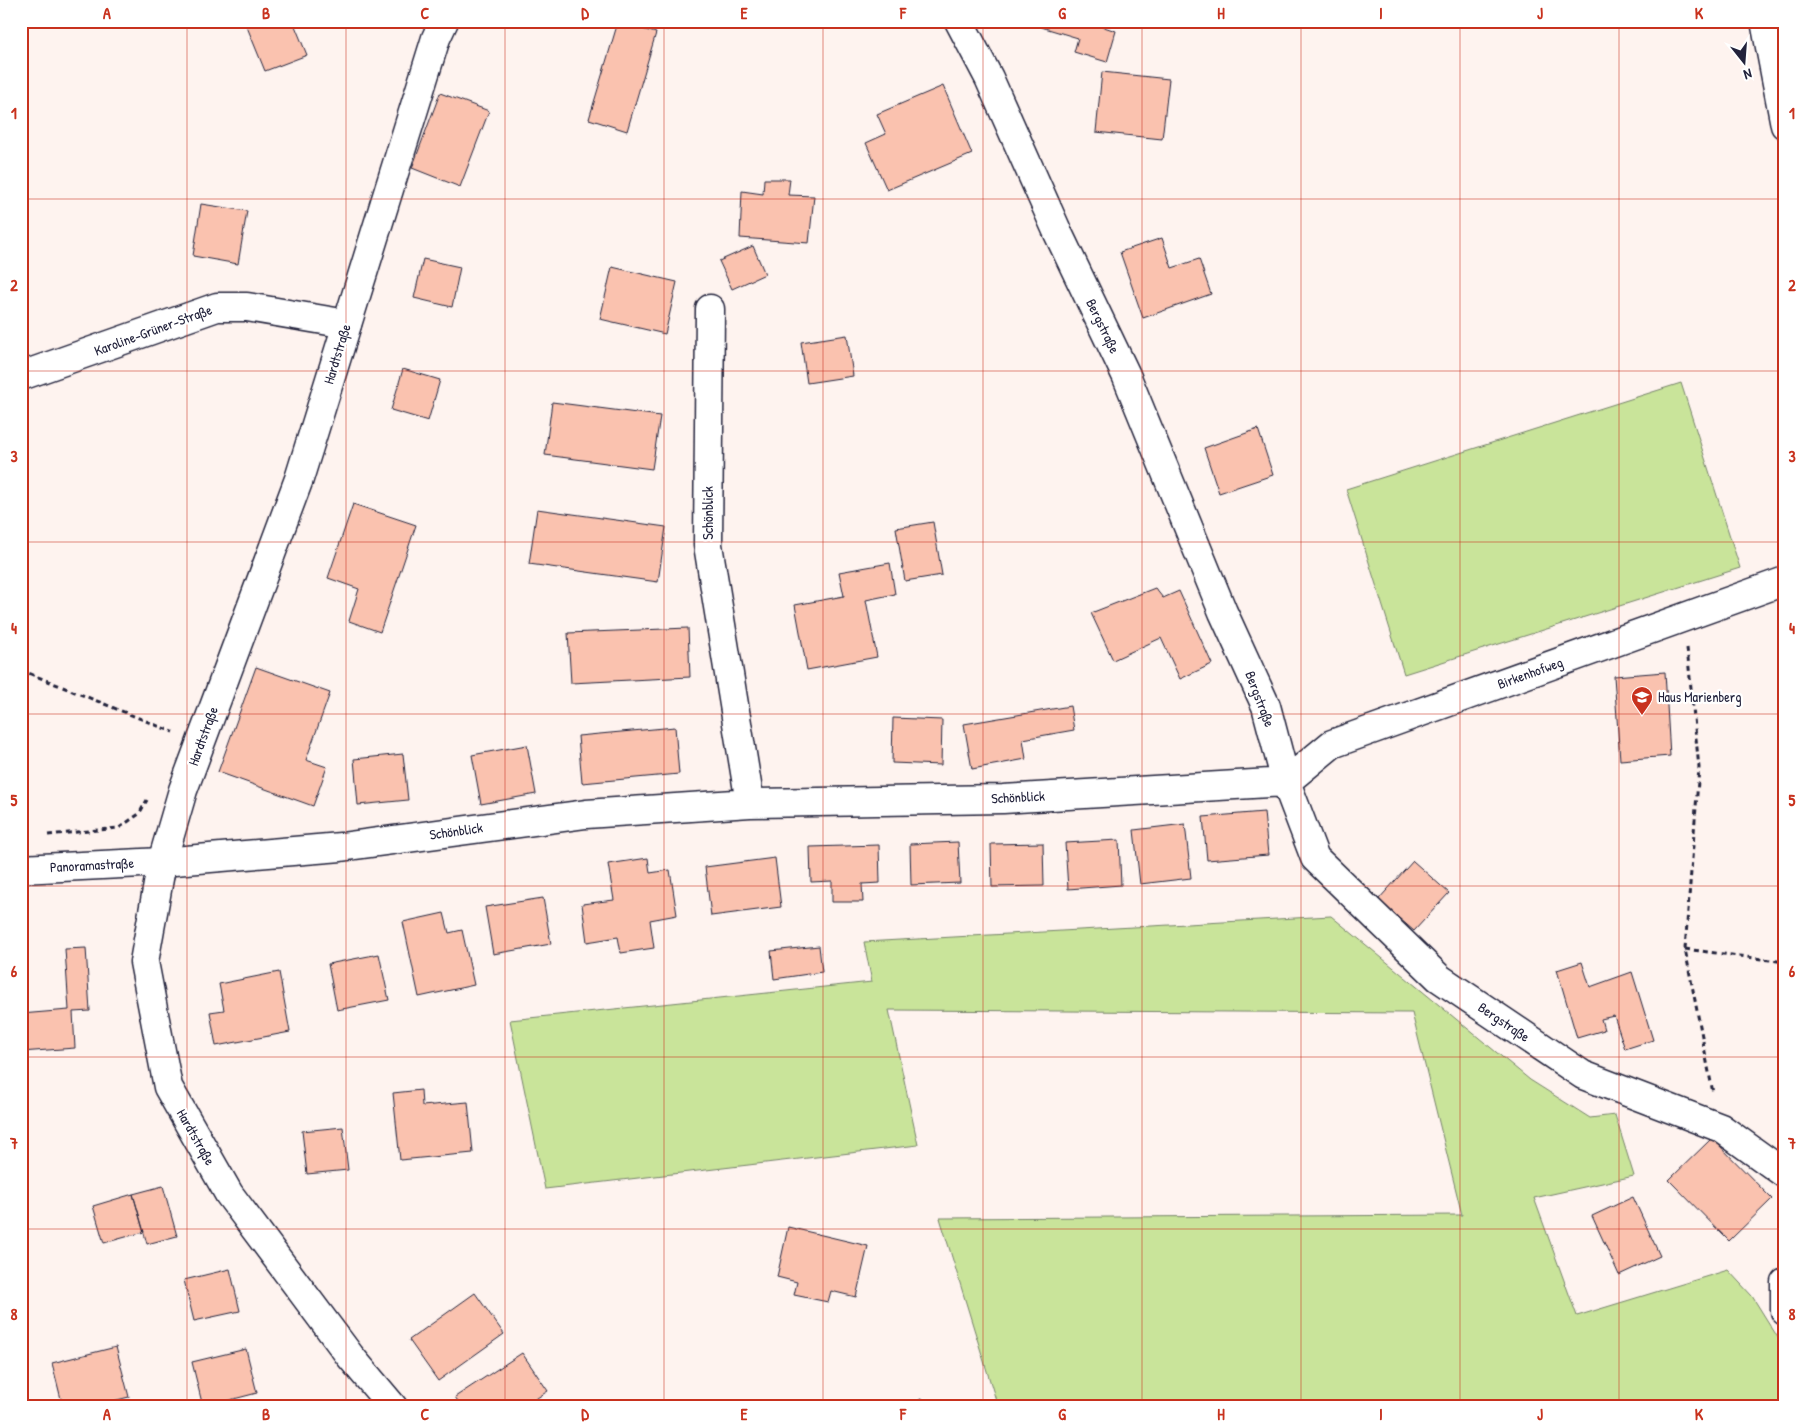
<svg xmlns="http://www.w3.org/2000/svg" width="1806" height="1428" font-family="'Patrick Hand',sans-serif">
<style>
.green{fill:#c9e49a;stroke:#76836a}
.building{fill:#fac2af;stroke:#22223b}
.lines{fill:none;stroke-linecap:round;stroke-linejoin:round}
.minor-casing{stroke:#22223b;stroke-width:31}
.major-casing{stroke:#22223b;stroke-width:31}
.path{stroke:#22223b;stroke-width:3;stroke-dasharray:5 4;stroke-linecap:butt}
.minor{stroke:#fff;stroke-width:28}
.major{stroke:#fff;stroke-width:28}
.grid{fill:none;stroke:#c8321e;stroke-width:1;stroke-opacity:0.55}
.labels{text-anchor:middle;stroke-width:4.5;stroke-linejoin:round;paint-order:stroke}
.street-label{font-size:14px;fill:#22223b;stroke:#fff}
.poi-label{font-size:14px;fill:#22223b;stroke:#fff;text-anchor:start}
.neatline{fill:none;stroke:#c8321e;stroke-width:2}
.grid-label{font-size:16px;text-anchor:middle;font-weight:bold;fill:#c8321e}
</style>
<rect width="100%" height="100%" fill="#fef3ef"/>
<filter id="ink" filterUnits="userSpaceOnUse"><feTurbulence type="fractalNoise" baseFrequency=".02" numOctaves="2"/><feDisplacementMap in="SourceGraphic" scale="10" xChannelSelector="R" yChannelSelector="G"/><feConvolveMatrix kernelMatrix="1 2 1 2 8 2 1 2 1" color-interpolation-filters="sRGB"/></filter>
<g filter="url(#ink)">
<path class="green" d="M 1681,383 L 1740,568 L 1404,674 L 1346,489 Z
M 1331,916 L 1530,1080 L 1590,1118 L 1615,1115 L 1634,1176 L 1534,1198 L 1577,1316 L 1728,1270 L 1752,1296 L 1785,1349 L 1785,1407 L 998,1407 L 940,1218 L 1462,1215 L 1412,1013 L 889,1010 L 918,1145 L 545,1189 L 510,1020 L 872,982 L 864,942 Z"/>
<path class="building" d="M 248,21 L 293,21 L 307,55 L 265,71 L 245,22 Z
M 774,21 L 794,21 L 777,28 Z
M 1040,21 L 1103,21 L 1101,26 L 1116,31 L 1107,62 L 1074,52 L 1078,38 L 1038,26 Z
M 618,22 L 656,33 L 627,131 L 589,119 Z
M 1102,72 L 1169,79 L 1162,139 L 1096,132 Z
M 943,86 L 972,154 L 887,190 L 866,143 L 886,134 L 877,114 Z
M 440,93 L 489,111 L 460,187 L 412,168 Z
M 764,179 L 790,179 L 788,195 L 814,196 L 809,243 L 740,238 L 742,191 L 763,194 Z
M 201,204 L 247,211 L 238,264 L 193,256 Z
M 1162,238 L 1172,268 L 1199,259 L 1211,294 L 1143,318 L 1120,252 Z
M 753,246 L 765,274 L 732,289 L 719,261 Z
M 423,259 L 460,267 L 452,307 L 414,298 Z
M 612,267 L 677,282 L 665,334 L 600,319 Z
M 847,335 L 853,376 L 807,383 L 801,342 Z
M 403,369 L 440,380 L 428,421 L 391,410 Z
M 552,402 L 660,416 L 652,469 L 545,455 Z
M 1258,429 L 1273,475 L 1219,493 L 1204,448 Z
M 353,504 L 416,525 L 380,632 L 349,621 L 359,589 L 328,578 Z
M 537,509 L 666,527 L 658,582 L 529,564 Z
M 933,522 L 942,575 L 905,581 L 896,528 Z
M 890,563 L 895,594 L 866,600 L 877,657 L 807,670 L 795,605 L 844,596 L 839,572 Z
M 1155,588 L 1163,598 L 1179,591 L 1212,664 L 1180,679 L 1161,638 L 1113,660 L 1091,613 Z
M 688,628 L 690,677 L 571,683 L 568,633 Z
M 256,667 L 330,693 L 306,760 L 327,767 L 313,806 L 218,772 Z
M 1665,672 L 1670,756 L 1620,760 L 1614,676 Z
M 1070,706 L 1074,730 L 1023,739 L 1026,759 L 972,769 L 964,724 Z
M 893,718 L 942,720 L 941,765 L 892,763 Z
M 675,727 L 679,774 L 582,783 L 578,736 Z
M 527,745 L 536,794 L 481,804 L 472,755 Z
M 403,754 L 408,800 L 358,805 L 354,759 Z
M 1264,812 L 1268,855 L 1207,860 L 1203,817 Z
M 1185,824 L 1191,878 L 1140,884 L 1134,830 Z
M 1119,840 L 1121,885 L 1068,889 L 1065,843 Z
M 958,842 L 960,883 L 911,885 L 910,844 Z
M 1043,843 L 1044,886 L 992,887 L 991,844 Z
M 879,845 L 880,883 L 862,884 L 863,902 L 832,902 L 832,881 L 811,882 L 810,847 Z
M 648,858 L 650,873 L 670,870 L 677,915 L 650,920 L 654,948 L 621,953 L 618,937 L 587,942 L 582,904 L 614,900 L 608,864 Z
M 775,858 L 781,907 L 711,916 L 705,867 Z
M 1413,861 L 1449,893 L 1414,931 L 1378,900 Z
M 543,898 L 551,944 L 493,954 L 485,907 Z
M 444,913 L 449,933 L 462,930 L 474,985 L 419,997 L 403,922 Z
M 819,946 L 822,972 L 774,979 L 771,951 Z
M 86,948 L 90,1011 L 73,1012 L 75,1048 L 21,1052 L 21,1014 L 69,1010 L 65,949 Z
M 379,954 L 389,1000 L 337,1010 L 328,964 Z
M 1582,962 L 1590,987 L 1632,972 L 1653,1040 L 1625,1049 L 1614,1016 L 1601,1019 L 1604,1030 L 1577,1038 L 1557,970 Z
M 279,972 L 290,1032 L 216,1046 L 210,1012 L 224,1010 L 219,984 Z
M 421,1090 L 422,1106 L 468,1102 L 473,1153 L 400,1160 L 393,1093 Z
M 343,1127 L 348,1170 L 307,1174 L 302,1131 Z
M 1712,1138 L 1772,1199 L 1729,1241 L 1669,1180 Z
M 163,1186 L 177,1236 L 147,1244 L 133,1194 Z
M 133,1194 L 144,1232 L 104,1243 L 93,1206 Z
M 1633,1197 L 1660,1256 L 1619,1275 L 1592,1216 Z
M 788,1227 L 868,1246 L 856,1297 L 831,1291 L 828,1302 L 794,1295 L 797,1282 L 777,1277 Z
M 230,1269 L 240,1311 L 194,1321 L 184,1280 Z
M 475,1293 L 504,1334 L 438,1381 L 409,1340 Z
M 116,1347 L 129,1397 L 89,1407 L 63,1407 L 52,1363 Z
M 246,1349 L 257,1393 L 203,1407 L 192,1362 Z
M 522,1353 L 548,1391 L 523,1407 L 462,1407 L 455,1397 Z
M 920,1399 L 941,1407 L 918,1407 Z"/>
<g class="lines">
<g class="minor-casing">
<path id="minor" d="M 959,21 L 989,78 L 1058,233 L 1126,375 L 1223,612 L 1266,706 L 1286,782 L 1315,858 L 1439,978 L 1583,1075 L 1721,1128 L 1785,1174
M 1765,21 L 1785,125
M 710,309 L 708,545 L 750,803
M 21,376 L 217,307 L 247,307 L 347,324
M 1286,782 L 1332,744 L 1785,581
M 21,869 L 162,862 L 341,847 L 586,814 L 750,803 L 1003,799 L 1286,782
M 1785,1282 L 1785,1311"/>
</g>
<g class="major-casing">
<path id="major" d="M 393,1407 L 350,1356 L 229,1194 L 168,1087 L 144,962 L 162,862 L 183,790 L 299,479 L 436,38 L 444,21"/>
</g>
<path class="path" d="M 1687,648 L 1699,768 L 1685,949 L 1713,1093
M 21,670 L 173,732
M 48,835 L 119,828 L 139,814 L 147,800
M 1685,949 L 1785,962"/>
<use href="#minor" class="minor"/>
<use href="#major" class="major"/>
</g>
</g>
<path class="grid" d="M 187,21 L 187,1407M 346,21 L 346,1407M 505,21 L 505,1407M 664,21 L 664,1407M 823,21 L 823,1407M 983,21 L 983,1407M 1142,21 L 1142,1407M 1301,21 L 1301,1407M 1460,21 L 1460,1407M 1619,21 L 1619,1407M 21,199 L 1785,199M 21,371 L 1785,371M 21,542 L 1785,542M 21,714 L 1785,714M 21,886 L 1785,886M 21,1057 L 1785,1057M 21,1229 L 1785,1229"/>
<defs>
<g id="school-pin" transform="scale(1.125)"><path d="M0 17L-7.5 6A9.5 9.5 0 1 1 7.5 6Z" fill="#c8321e" stroke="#fff"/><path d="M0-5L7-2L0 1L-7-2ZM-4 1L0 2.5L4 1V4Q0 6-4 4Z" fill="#fff"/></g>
</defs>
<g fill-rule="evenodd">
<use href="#school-pin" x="1642" y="697"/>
</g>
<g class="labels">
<g class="street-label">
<text transform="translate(1103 326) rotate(64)" y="5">Bergstraße</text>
<text transform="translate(153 330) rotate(-20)" y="5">Karoline-Grüner-Straße</text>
<text transform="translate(337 354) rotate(-73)" y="5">Hardtstraße</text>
<text transform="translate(708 513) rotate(-90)" y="5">Schönblick</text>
<text transform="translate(1530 673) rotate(-20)" y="5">Birkenhofweg</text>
<text transform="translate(1260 699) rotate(69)" y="5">Bergstraße</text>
<text transform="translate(203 736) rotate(-70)" y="5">Hardtstraße</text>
<text transform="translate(1018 797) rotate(-3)" y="5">Schönblick</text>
<text transform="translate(456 831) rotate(-8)" y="5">Schönblick</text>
<text transform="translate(92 865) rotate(-3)" y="5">Panoramastraße</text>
<text transform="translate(1504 1022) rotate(34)" y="5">Bergstraße</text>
<text transform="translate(196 1137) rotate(60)" y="5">Hardtstraße</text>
</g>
<g class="poi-label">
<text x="1658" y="702">Haus Marienberg</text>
</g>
</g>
<rect width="1806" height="1428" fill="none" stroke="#fff" stroke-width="55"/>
<g transform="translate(1744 62) rotate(163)" stroke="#ffffff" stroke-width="4" paint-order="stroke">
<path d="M0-4L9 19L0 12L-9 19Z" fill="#22223b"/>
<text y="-8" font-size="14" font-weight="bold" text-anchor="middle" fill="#22223b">N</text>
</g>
<rect x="28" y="28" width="1750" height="1372" class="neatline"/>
<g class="grid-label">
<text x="107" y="19">A</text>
<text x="266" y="19">B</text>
<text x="425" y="19">C</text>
<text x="585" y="19">D</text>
<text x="744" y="19">E</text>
<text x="903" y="19">F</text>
<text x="1062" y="19">G</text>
<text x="1221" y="19">H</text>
<text x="1381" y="19">I</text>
<text x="1540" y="19">J</text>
<text x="1699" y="19">K</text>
<text x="14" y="119">1</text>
<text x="1792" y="119">1</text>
<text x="14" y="291">2</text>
<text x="1792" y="291">2</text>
<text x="14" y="462">3</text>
<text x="1792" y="462">3</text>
<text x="14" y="634">4</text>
<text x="1792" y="634">4</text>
<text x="14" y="806">5</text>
<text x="1792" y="806">5</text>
<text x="14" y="977">6</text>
<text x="1792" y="977">6</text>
<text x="14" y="1149">7</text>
<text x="1792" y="1149">7</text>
<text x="14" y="1320">8</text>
<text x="1792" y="1320">8</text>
<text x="107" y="1420">A</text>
<text x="266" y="1420">B</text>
<text x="425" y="1420">C</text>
<text x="585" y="1420">D</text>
<text x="744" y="1420">E</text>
<text x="903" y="1420">F</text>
<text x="1062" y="1420">G</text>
<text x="1221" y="1420">H</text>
<text x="1381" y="1420">I</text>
<text x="1540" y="1420">J</text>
<text x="1699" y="1420">K</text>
</g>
</svg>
